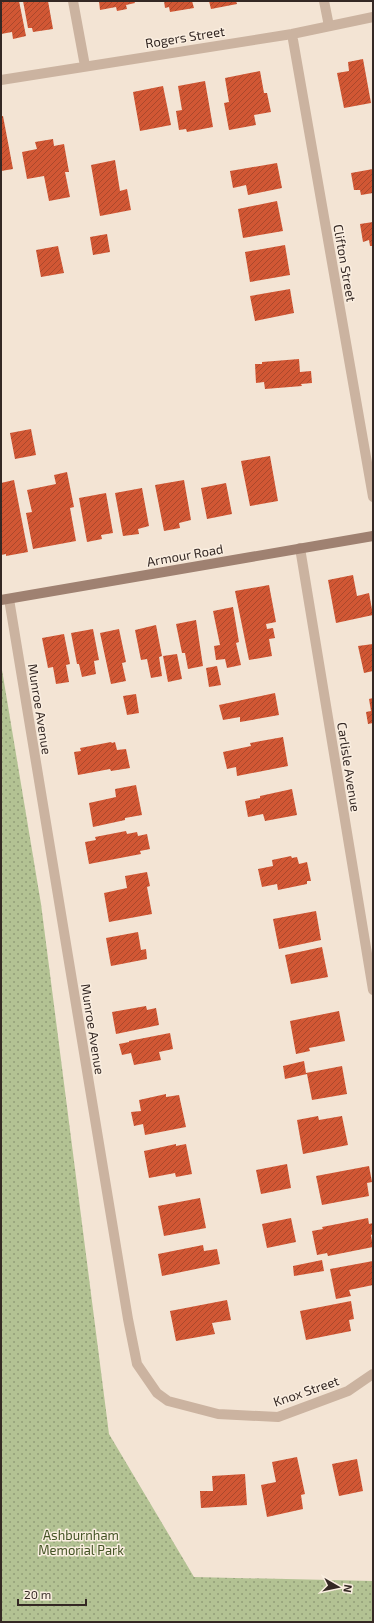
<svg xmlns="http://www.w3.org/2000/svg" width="374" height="1623" font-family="'Exo 2',sans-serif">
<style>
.park{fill:url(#park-dots)}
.building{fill:url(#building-hatch)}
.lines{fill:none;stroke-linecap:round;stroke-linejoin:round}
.minor{stroke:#cbb3a0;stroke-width:10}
.secondary{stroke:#9f8171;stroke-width:10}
.labels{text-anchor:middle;stroke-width:3;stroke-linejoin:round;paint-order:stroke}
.street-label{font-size:13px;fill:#342824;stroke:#faeee0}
.park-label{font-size:13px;fill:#445425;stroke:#faeee0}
</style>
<defs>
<pattern id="park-dots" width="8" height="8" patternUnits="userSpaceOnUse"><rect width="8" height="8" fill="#b3c293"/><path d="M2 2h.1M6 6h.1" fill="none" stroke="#929e78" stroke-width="1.8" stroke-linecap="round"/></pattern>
<pattern id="building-hatch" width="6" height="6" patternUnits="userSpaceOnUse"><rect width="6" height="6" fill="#d15734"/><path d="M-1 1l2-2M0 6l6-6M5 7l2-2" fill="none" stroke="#aa482c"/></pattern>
</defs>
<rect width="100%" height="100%" fill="#f3e4d4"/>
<path class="park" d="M 1,664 L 41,904 L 109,1434 L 194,1577 L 373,1581 L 373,1622 L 1,1622 Z"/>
<path class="building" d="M 1,1 L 19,1 L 26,36 L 13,39 L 12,32 L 1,34 Z
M 23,1 L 48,1 L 53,29 L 33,32 L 32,28 L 28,28 Z
M 99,1 L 134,1 L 135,3 L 126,5 L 127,9 L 117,11 L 116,7 L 100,10 Z
M 164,1 L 192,1 L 194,8 L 170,12 L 169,7 L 165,8 Z
M 209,1 L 236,1 L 237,4 L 211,9 Z
M 363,59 L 371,103 L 344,108 L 337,73 L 349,71 L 348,62 Z
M 260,71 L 264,93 L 267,93 L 271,112 L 254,115 L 256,125 L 229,130 L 224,103 L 229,102 L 225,78 Z
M 205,81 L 213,127 L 187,132 L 186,129 L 179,130 L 176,111 L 182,110 L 178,86 Z
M 163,86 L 171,125 L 140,131 L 133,92 Z
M 1,116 L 3,116 L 13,169 L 1,171 Z
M 53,139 L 54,146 L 64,144 L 69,172 L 65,172 L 70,197 L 49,201 L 44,176 L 27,179 L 22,152 L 37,149 L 35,142 Z
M 115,160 L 120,191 L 127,189 L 131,210 L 100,216 L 91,165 Z
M 277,163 L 282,188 L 248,195 L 246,185 L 233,188 L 230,171 Z
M 373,169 L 373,193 L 361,195 L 360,190 L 354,190 L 351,173 Z
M 277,201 L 283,231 L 243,238 L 238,209 Z
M 373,222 L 373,246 L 370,246 L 369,240 L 363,242 L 360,224 Z
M 107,234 L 110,252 L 93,255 L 90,237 Z
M 285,245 L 290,275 L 250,282 L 245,252 Z
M 58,246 L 64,273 L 41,277 L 36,250 Z
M 290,289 L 294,313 L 255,321 L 250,296 Z
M 299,359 L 300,372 L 311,371 L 312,383 L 301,384 L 302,386 L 265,389 L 264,382 L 256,383 L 255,364 L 262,364 L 262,362 Z
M 31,429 L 36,455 L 15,459 L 10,433 Z
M 270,456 L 278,501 L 250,506 L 241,461 Z
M 67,472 L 74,507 L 70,508 L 76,541 L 33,549 L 26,513 L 32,512 L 27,490 L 56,484 L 54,475 Z
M 14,480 L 28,552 L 6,556 L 6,554 L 1,555 L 1,483 Z
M 184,480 L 191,520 L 179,523 L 180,528 L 164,531 L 155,485 Z
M 226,483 L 232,514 L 207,519 L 201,488 Z
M 142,488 L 149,526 L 138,529 L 139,534 L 123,536 L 115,493 Z
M 106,493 L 113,533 L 101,535 L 102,539 L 87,542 L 79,498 Z
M 353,575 L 357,596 L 369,593 L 373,615 L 336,623 L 328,580 Z
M 269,585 L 276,622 L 266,624 L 267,629 L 273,628 L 275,638 L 269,639 L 272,656 L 249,660 L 235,591 Z
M 233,607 L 239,642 L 236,643 L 241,665 L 227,668 L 225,659 L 216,660 L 214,646 L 220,645 L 213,611 Z
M 196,620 L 203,666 L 188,669 L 185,653 L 182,653 L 176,624 Z
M 156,625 L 162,656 L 159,657 L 162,676 L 151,678 L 147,659 L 141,660 L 135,630 Z
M 93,629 L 99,660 L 94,661 L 96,674 L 82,677 L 79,664 L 77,664 L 71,633 Z
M 119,629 L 126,662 L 122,663 L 126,681 L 111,684 L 100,633 Z
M 64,634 L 70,664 L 66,665 L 69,682 L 56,684 L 53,667 L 48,668 L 42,638 Z
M 373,644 L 373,671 L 364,673 L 358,646 Z
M 177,654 L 182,679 L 168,682 L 163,656 Z
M 217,666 L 221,685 L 209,687 L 206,668 Z
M 275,693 L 279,715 L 240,722 L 240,717 L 223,720 L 219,705 Z
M 136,694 L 139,713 L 127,715 L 123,696 Z
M 373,698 L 373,723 L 368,724 L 366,712 L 371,711 L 369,699 Z
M 283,737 L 288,766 L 237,776 L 236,767 L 227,769 L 223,752 L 251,746 L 250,743 Z
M 111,742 L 112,743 L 115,742 L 117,750 L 126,749 L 130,768 L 111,771 L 110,769 L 78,775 L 74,752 L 81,751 L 80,748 Z
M 136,785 L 142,815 L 125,818 L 125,820 L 93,827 L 89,803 L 116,797 L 115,789 Z
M 292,789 L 297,815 L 265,821 L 263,814 L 248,817 L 245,801 L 260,798 L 260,796 Z
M 126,831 L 127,834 L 137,832 L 138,836 L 147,834 L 150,849 L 140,851 L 141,854 L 89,864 L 85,842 L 96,840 L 95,837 Z
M 291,856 L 292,858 L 297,857 L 299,864 L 307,862 L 311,881 L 307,881 L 307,884 L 278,890 L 277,884 L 262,887 L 258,869 L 273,866 L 272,860 Z
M 147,872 L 150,886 L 147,887 L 152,914 L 109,922 L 104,893 L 127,888 L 125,876 Z
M 316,911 L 321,940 L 279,949 L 273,919 Z
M 138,932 L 141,950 L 146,949 L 147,959 L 111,966 L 106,938 Z
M 322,947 L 328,977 L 291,984 L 285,955 Z
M 146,1006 L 147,1010 L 156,1008 L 159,1025 L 116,1034 L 112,1012 Z
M 339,1011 L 345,1041 L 309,1048 L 310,1051 L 296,1054 L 290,1021 Z
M 170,1033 L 173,1049 L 159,1052 L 161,1060 L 134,1065 L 131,1053 L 122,1055 L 119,1044 L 129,1042 L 129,1041 Z
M 304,1061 L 306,1073 L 342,1066 L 347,1094 L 312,1100 L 307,1074 L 285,1079 L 283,1066 Z
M 166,1094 L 166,1097 L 179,1095 L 186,1127 L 145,1135 L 143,1124 L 134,1126 L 131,1112 L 141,1111 L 139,1100 Z
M 318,1116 L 319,1120 L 342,1116 L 348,1145 L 303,1154 L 297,1120 Z
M 176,1144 L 176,1146 L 186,1144 L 192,1174 L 176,1177 L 175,1173 L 149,1178 L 144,1151 Z
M 287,1164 L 291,1188 L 261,1194 L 256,1170 Z
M 369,1166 L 372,1182 L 367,1183 L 369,1196 L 322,1205 L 316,1176 Z
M 200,1198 L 206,1228 L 164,1236 L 158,1206 Z
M 291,1218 L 296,1242 L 267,1248 L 262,1224 Z
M 368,1218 L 369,1224 L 373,1223 L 373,1234 L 371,1235 L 373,1247 L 328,1256 L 327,1253 L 317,1255 L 312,1231 L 323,1229 L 322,1227 Z
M 203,1245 L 204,1251 L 217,1249 L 220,1264 L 162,1276 L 158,1254 Z
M 322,1260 L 324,1271 L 294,1276 L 293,1266 Z
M 373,1261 L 373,1285 L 349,1290 L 351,1296 L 336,1299 L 330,1269 Z
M 227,1300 L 231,1320 L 212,1323 L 215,1334 L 176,1341 L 170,1311 Z
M 351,1301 L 354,1319 L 349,1320 L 351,1331 L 306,1340 L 300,1311 Z
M 297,1457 L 305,1494 L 301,1495 L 303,1509 L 267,1517 L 261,1485 L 276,1482 L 272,1462 Z
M 357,1459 L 363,1491 L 339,1496 L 332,1464 Z
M 245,1474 L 247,1505 L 201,1508 L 200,1491 L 213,1491 L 212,1476 Z"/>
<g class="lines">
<path class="minor" d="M 73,1 L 85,66
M 324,1 L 329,26
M 292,34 L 373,497
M 1,80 L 292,34 L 373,17
M 300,548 L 373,990
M 9,599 L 128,1319 L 137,1364 L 157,1393 L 168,1401 L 218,1414 L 278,1417 L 348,1391 L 373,1374"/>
<path class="secondary" d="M 1,600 L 373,536"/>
</g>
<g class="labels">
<g class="street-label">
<text transform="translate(185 37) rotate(-9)" y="5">Rogers Street</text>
<text transform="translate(345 263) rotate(80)" y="5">Clifton Street</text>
<text transform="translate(185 555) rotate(-10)" y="5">Armour Road</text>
<text transform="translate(40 709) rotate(81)" y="5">Munroe Avenue</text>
<text transform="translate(349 767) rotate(81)" y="5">Carlisle Avenue</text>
<text transform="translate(93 1029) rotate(81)" y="5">Munroe Avenue</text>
<text transform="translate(306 1391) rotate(-19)" y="5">Knox Street</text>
</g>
<g class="park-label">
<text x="81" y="1540">Ashburnham<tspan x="81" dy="15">Memorial Park</tspan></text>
</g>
</g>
<rect width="374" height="1623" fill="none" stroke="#342824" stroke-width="4"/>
<g transform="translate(338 1587) rotate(99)" stroke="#faeee0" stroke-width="3" paint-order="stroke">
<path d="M0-3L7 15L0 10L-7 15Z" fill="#342824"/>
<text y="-6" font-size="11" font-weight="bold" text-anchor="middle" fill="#342824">N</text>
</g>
<path d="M18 1599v6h68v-6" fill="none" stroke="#342824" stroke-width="2"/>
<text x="24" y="1599" font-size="12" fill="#342824" stroke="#faeee0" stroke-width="3" paint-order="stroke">20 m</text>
</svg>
